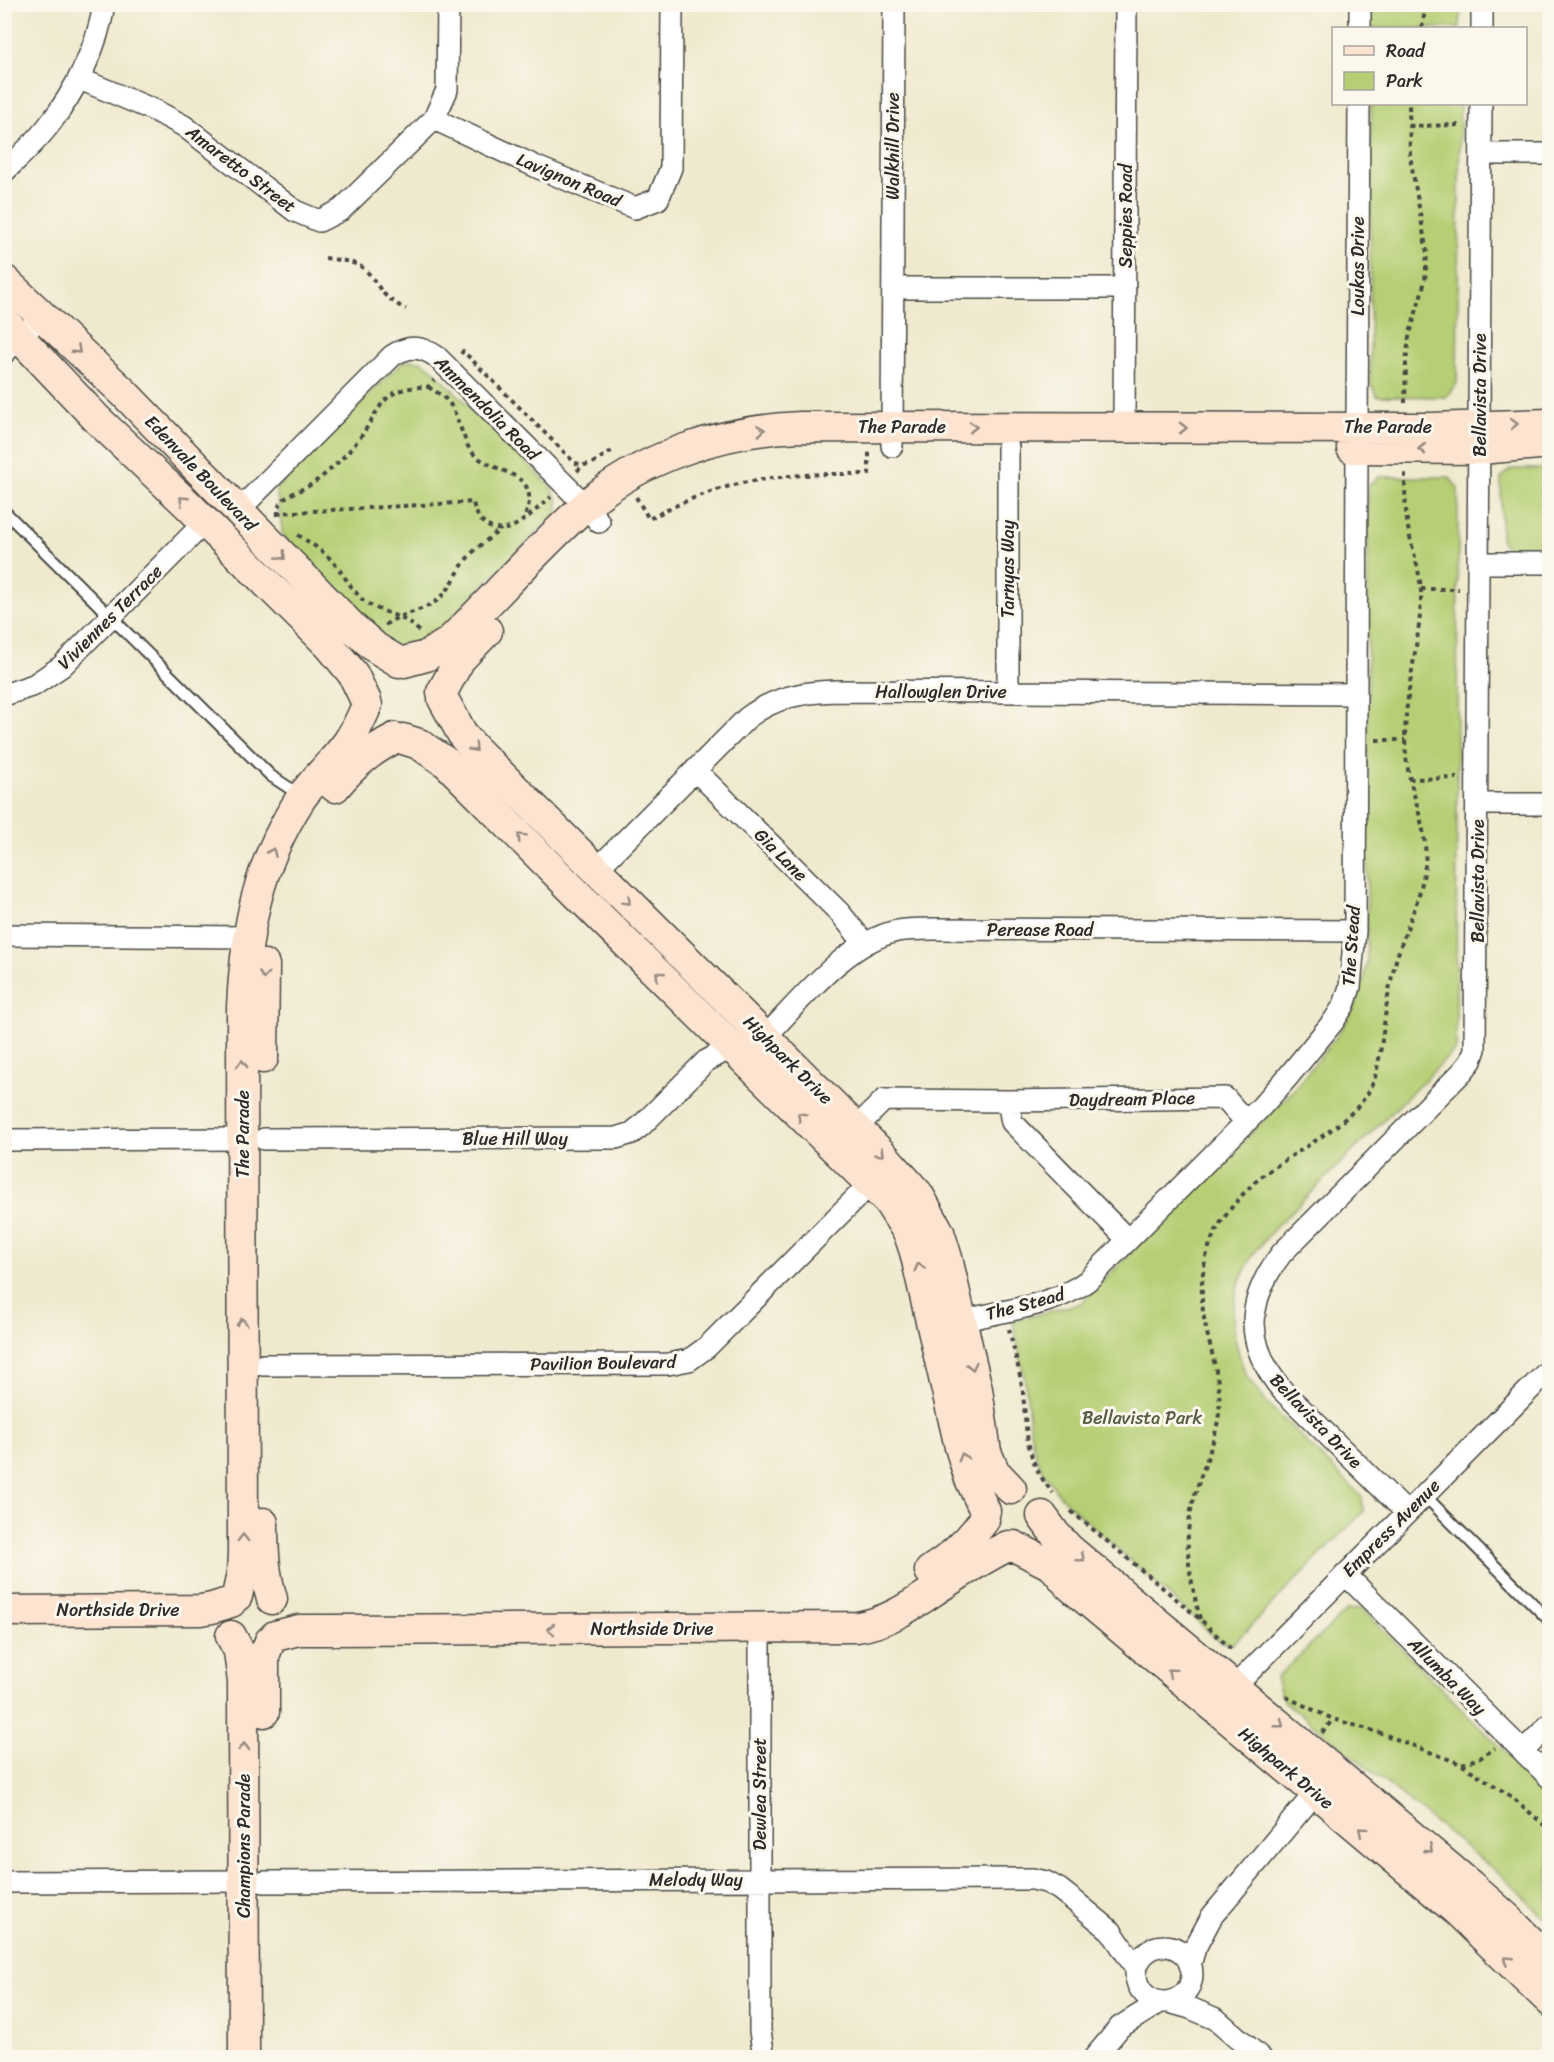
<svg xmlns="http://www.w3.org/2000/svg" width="1554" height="2062" font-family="Sriracha,sans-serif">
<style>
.green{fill:#b6cf74;stroke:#707d50;stroke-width:1.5}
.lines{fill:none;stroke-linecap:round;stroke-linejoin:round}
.lane-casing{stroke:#484843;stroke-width:14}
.street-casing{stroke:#484843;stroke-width:24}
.secondary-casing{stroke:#484843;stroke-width:33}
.path{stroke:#484843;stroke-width:4;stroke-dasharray:4.5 4.5;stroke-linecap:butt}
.lane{stroke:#fff;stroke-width:10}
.street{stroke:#fff;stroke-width:21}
.secondary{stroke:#fde4d1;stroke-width:30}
.oneway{stroke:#94887e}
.labels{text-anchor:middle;stroke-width:6;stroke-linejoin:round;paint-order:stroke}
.street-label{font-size:18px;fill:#2b2b2b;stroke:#fbf7ec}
.park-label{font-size:18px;fill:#555c41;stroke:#fbf7ec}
</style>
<rect width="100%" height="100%" fill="#fbf7ec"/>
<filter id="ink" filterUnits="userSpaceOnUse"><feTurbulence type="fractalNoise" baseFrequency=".0167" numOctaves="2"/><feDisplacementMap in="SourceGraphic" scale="12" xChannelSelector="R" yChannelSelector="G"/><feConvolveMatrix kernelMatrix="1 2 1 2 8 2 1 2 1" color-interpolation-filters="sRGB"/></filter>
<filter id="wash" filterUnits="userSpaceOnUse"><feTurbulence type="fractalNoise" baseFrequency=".008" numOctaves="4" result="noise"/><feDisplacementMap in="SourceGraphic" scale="24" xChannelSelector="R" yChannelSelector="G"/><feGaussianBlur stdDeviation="1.35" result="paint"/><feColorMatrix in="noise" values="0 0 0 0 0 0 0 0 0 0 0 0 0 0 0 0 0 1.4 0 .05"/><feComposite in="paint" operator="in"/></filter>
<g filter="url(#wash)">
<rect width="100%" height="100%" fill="#efe9ce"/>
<path class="green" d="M 1371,5 L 1460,5 L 1460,28 L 1371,28 Z
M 1371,104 L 1460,104 L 1457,383 L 1446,397 L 1377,396 L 1370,382 Z
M 412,360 L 423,362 L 431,368 L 550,486 C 557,497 560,503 557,516 L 543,526 L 459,609 L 457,620 L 438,636 L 410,648 L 395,647 L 368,628 L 367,619 L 283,536 L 276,489 L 392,372 L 404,362 Z
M 1511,469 L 1549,469 L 1549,551 L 1510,551 L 1501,541 L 1501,478 Z
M 1379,477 L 1449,477 L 1458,488 L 1456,1049 L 1273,1230 L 1251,1257 L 1237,1288 L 1233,1313 L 1235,1338 L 1240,1359 L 1247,1377 L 1268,1404 L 1362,1497 L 1363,1512 L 1233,1644 L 1220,1642 L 1064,1500 C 1028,1458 1032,1441 1026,1389 C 1023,1366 1017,1343 1013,1321 L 1081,1303 L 1290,1094 L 1338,1035 L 1348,1019 L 1356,1004 L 1364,978 L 1367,962 L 1368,486 Z
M 1362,1609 L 1549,1796 L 1549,1922 L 1510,1883 L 1283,1700 L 1276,1678 L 1347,1610 Z"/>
</g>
<g filter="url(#ink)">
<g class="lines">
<g class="lane-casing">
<path id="lane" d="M 4,511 L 271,776 L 300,795
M 1424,1495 L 1550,1621"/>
</g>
<g class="street-casing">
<path id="street" d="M 1360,28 L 1360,4
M 1482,28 L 1482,4
M 80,79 L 156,111 L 184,126 L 295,211 L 319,221 L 341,210 L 434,119 L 447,90 L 448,4
M 434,119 L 539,168 L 635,208 L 658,199 L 671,168 L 672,4
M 1481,154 L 1550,154
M 4,172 C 19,157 36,142 49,125 C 75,92 98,46 104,4
M 893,288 L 1125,288
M 4,353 L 30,328
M 1124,427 L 1126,4
M 1357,428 L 1359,104
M 892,446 L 894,4
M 238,511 L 392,356 C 408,345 422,346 437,357 L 590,510 L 599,522
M 1479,563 L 1550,563
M 1008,692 L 1008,447
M 4,695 L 34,685 L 62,666 L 205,522
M 695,770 L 840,913 L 865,944
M 1478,804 L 1550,804
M 596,870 L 747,718 C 775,697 802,692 836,691 L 1356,694
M 4,935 L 248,937
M 765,1037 C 800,1001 846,942 897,931 C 909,929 922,929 934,929 L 1355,931
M 1008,1101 L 1012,1122 L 1128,1240
M 856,1128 L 884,1100 L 1008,1101 L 1225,1098 L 1246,1122
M 264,1139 L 616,1138 L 632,1133 L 641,1126 L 706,1061 L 733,1047
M 4,1140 L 243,1139
M 961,1321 C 1000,1311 1055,1306 1087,1281 L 1261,1107 L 1286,1079 L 1333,1022 L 1344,1005 L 1350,987 L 1355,931 L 1357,448
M 263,1365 L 668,1364 L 689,1360 L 707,1347 L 870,1184
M 1407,1513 L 1283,1391 C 1244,1344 1245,1301 1282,1253 L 1463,1071 L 1471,1061 L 1475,1049 L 1481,104
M 1345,1574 L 1550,1778
M 760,1629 L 760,2031 L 764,2058
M 1234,1687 L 1550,1369
M 1523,1751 L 1550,1724
M 4,1882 L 244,1881
M 264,1882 L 1033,1879 L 1046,1882 L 1059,1889 L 1077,1903 L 1111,1931 L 1136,1968
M1136 1974a28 28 0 1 1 56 0a28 28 0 1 1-56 0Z
M 1190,1965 L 1195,1948 L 1212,1916 L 1316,1792
M 1169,2002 L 1190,2008 L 1216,2019 L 1261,2058
M 1094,2058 L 1120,2027 L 1160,2002"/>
</g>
<g class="secondary-casing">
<path id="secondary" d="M 4,280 L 124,393 L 353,628 L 376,648 L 399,662
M 4,321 L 98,420 L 187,504 L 329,645 L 353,674 L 366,701
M 1352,448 L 1480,449 L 1550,443
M 404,662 L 426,656 L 448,643 C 494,599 536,549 584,507 C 641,456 725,430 800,427 L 1432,428 L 1550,424
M 442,692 L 460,659 L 487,631
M 443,699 L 464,737 L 475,749 L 883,1155 L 918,1194 L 939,1232 L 947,1258 L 977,1389 L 986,1452 L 994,1471 L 1011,1489
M 403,739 L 419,744 L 447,763 L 601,918 L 888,1201 L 909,1234 L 915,1252 L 960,1447 L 970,1479 L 985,1511
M 335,787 C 353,765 370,751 395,738
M 263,1058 L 264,965
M 1042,1516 L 1055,1534 L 1069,1549 L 1470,1885 L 1506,1917 L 1550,1961
M 263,1523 C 263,1549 264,1573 272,1599
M 1014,1546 L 1053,1566 L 1069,1585 L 1456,1910 L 1550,2001
M 930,1571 C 952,1557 969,1541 984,1520
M 237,1596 L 242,1574 L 243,1553 L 242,1007 C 246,928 257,866 301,798 C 315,778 334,762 348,742 C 356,730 362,717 367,705
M 4,1611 L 201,1610 L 212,1608 L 231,1602
M 231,1636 L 239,1651 L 243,1682 L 244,2058
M 275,1636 L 299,1630 L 330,1630 L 857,1627 C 891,1622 916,1602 944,1584 C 965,1570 985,1557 1008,1546
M 264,1712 L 264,1656 L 270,1641"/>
</g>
<path class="path" d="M 1422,28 L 1426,4
M 1409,126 L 1462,125
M 325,258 C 336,260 347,260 358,265 C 369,270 375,283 383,293 C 390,300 397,305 406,309
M 461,354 L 463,351 L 575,463 L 584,465
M 428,387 C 455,402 452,408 463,434 C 465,439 467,446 471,451 C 492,476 546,469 524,518
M 1405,403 L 1406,362 L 1409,337 L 1425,281 L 1427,253 L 1410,156 L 1409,104
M 577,471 L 584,465 L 591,464 L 610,452 L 613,457
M 636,497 L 649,519 C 727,477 783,473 869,474 L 869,451
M 277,513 L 473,502 C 476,520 490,534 509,528 C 522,524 540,506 551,497
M 278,516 C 275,496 298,493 312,484 C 329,472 346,456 359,439 C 382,408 381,386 428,387 L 434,380
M 298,535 C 312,544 328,554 337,567 C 346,578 353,591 363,600 C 380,614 404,614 419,631
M 1421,589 L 1459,589
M 385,625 C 401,613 423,612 439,599 C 452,588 456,573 466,560 C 475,548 489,539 501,529
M 1376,740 L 1405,740
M 1409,779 L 1457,778
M 1009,1329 C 1014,1350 1020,1372 1023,1393 C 1027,1434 1025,1460 1053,1493
M 1071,1511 L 1200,1619 L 1232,1650
M 1200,1619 C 1189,1572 1181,1540 1196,1491 C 1204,1465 1216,1440 1219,1413 C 1222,1383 1212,1357 1206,1328 C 1197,1290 1202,1246 1226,1215 C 1236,1201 1247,1189 1260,1178 C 1294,1150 1362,1122 1375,1077 C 1384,1043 1384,1007 1393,972 C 1401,936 1421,903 1425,865 C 1429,827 1409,792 1406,755 C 1401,703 1419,652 1421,600 C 1422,577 1414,556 1409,533 C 1405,513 1405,492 1405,471
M 1286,1697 L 1333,1719 L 1378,1732 L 1461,1764 L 1512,1797 L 1550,1830
M 1322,1733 L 1333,1719
M 1462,1764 L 1480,1758 L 1495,1748"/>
<use href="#lane" class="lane"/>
<use href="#street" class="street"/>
<use href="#secondary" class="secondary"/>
</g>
<defs><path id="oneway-chevron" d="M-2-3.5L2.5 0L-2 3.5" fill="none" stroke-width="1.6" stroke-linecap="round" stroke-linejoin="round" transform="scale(1.5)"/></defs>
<g class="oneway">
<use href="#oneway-chevron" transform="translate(77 350) rotate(43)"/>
<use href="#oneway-chevron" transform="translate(1514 424) rotate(-1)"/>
<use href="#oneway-chevron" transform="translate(973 427)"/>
<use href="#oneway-chevron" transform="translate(1183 428)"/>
<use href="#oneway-chevron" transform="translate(761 430) rotate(-8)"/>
<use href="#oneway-chevron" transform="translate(1422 449) rotate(-180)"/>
<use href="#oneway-chevron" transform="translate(183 500) rotate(-136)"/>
<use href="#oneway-chevron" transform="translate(282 556) rotate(46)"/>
<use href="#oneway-chevron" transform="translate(474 748) rotate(47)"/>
<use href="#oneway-chevron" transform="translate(521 837) rotate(-135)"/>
<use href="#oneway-chevron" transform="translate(272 852) rotate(-66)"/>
<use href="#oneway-chevron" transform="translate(627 901) rotate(45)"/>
<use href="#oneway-chevron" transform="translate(264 975) rotate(93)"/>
<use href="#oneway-chevron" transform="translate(659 975) rotate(-136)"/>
<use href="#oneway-chevron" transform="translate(242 1064) rotate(-90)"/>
<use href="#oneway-chevron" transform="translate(801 1116) rotate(-135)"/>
<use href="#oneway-chevron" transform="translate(880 1153) rotate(45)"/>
<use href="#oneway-chevron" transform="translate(919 1267) rotate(-105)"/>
<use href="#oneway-chevron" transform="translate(242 1322) rotate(-90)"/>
<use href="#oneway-chevron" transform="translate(972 1366) rotate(77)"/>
<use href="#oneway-chevron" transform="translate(963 1457) rotate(-106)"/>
<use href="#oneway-chevron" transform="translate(243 1538) rotate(-90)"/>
<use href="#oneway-chevron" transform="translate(1081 1558) rotate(40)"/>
<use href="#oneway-chevron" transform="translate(551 1629) rotate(180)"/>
<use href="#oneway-chevron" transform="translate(1171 1672) rotate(-140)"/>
<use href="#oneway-chevron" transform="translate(1280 1724) rotate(39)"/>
<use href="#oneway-chevron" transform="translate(244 1747) rotate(-90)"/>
<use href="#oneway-chevron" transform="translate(1362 1831) rotate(-140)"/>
<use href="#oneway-chevron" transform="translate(1429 1849) rotate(41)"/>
<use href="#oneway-chevron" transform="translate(1508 1960) rotate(-136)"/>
</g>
</g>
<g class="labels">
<g class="street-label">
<text transform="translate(893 146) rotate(-90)" y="6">Walkhill Drive</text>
<text transform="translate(241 169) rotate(37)" y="6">Amaretto Street</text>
<text transform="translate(569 180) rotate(23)" y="6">Lavignon Road</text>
<text transform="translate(1126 216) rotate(-90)" y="6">Seppies Road</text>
<text transform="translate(1358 266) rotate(-90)" y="6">Loukas Drive</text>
<text transform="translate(1480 395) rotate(-90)" y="6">Bellavista Drive</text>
<text transform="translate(487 408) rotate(45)" y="6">Ammendolia Road</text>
<text x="902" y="433">The Parade</text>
<text x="1388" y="433">The Parade</text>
<text transform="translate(201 473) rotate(46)" y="6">Edenvale Boulevard</text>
<text transform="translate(1008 569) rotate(-90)" y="6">Tarnyas Way</text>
<text transform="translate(110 617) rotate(-45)" y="6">Viviennes Terrace</text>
<text x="941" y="698">Hallowglen Drive</text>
<text transform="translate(781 855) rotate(45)" y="6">Gia Lane</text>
<text transform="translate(1478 881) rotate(-90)" y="6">Bellavista Drive</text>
<text x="1040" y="936">Perease Road</text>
<text transform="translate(1351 946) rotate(-86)" y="6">The Stead</text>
<text transform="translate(788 1060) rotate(45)" y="6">Highpark Drive</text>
<text transform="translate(1132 1099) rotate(-1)" y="6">Daydream Place</text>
<text transform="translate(243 1134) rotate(-90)" y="6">The Parade</text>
<text x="515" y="1145">Blue Hill Way</text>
<text transform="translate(1025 1304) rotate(-15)" y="6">The Stead</text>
<text transform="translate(603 1363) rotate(-1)" y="6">Pavilion Boulevard</text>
<text transform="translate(1316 1421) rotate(46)" y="6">Bellavista Drive</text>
<text transform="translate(1391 1528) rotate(-45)" y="6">Empress Avenue</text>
<text x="118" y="1616">Northside Drive</text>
<text x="652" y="1635">Northside Drive</text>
<text transform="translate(1447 1676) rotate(45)" y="6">Allumba Way</text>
<text transform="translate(1286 1768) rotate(40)" y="6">Highpark Drive</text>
<text transform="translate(760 1794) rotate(-90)" y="6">Dewlea Street</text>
<text transform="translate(244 1846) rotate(-90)" y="6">Champions Parade</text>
<text x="696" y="1886">Melody Way</text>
</g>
<g class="park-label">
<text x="1142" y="1424">Bellavista Park</text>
</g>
</g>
<rect width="1554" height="2062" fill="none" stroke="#fbf7ec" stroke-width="24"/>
<rect x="1332" y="27" width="195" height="78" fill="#fbf7ec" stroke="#a8a59f" stroke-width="1.5"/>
<rect x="1344" y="46" width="30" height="9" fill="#fde4d1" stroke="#a8a59f" stroke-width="1.5"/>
<text x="1386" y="57" font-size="18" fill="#2b2b2b">Road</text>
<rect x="1344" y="72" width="30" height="18" fill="#b6cf74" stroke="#a8a59f" stroke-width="1.5"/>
<text x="1386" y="87" font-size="18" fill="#2b2b2b">Park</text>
</svg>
